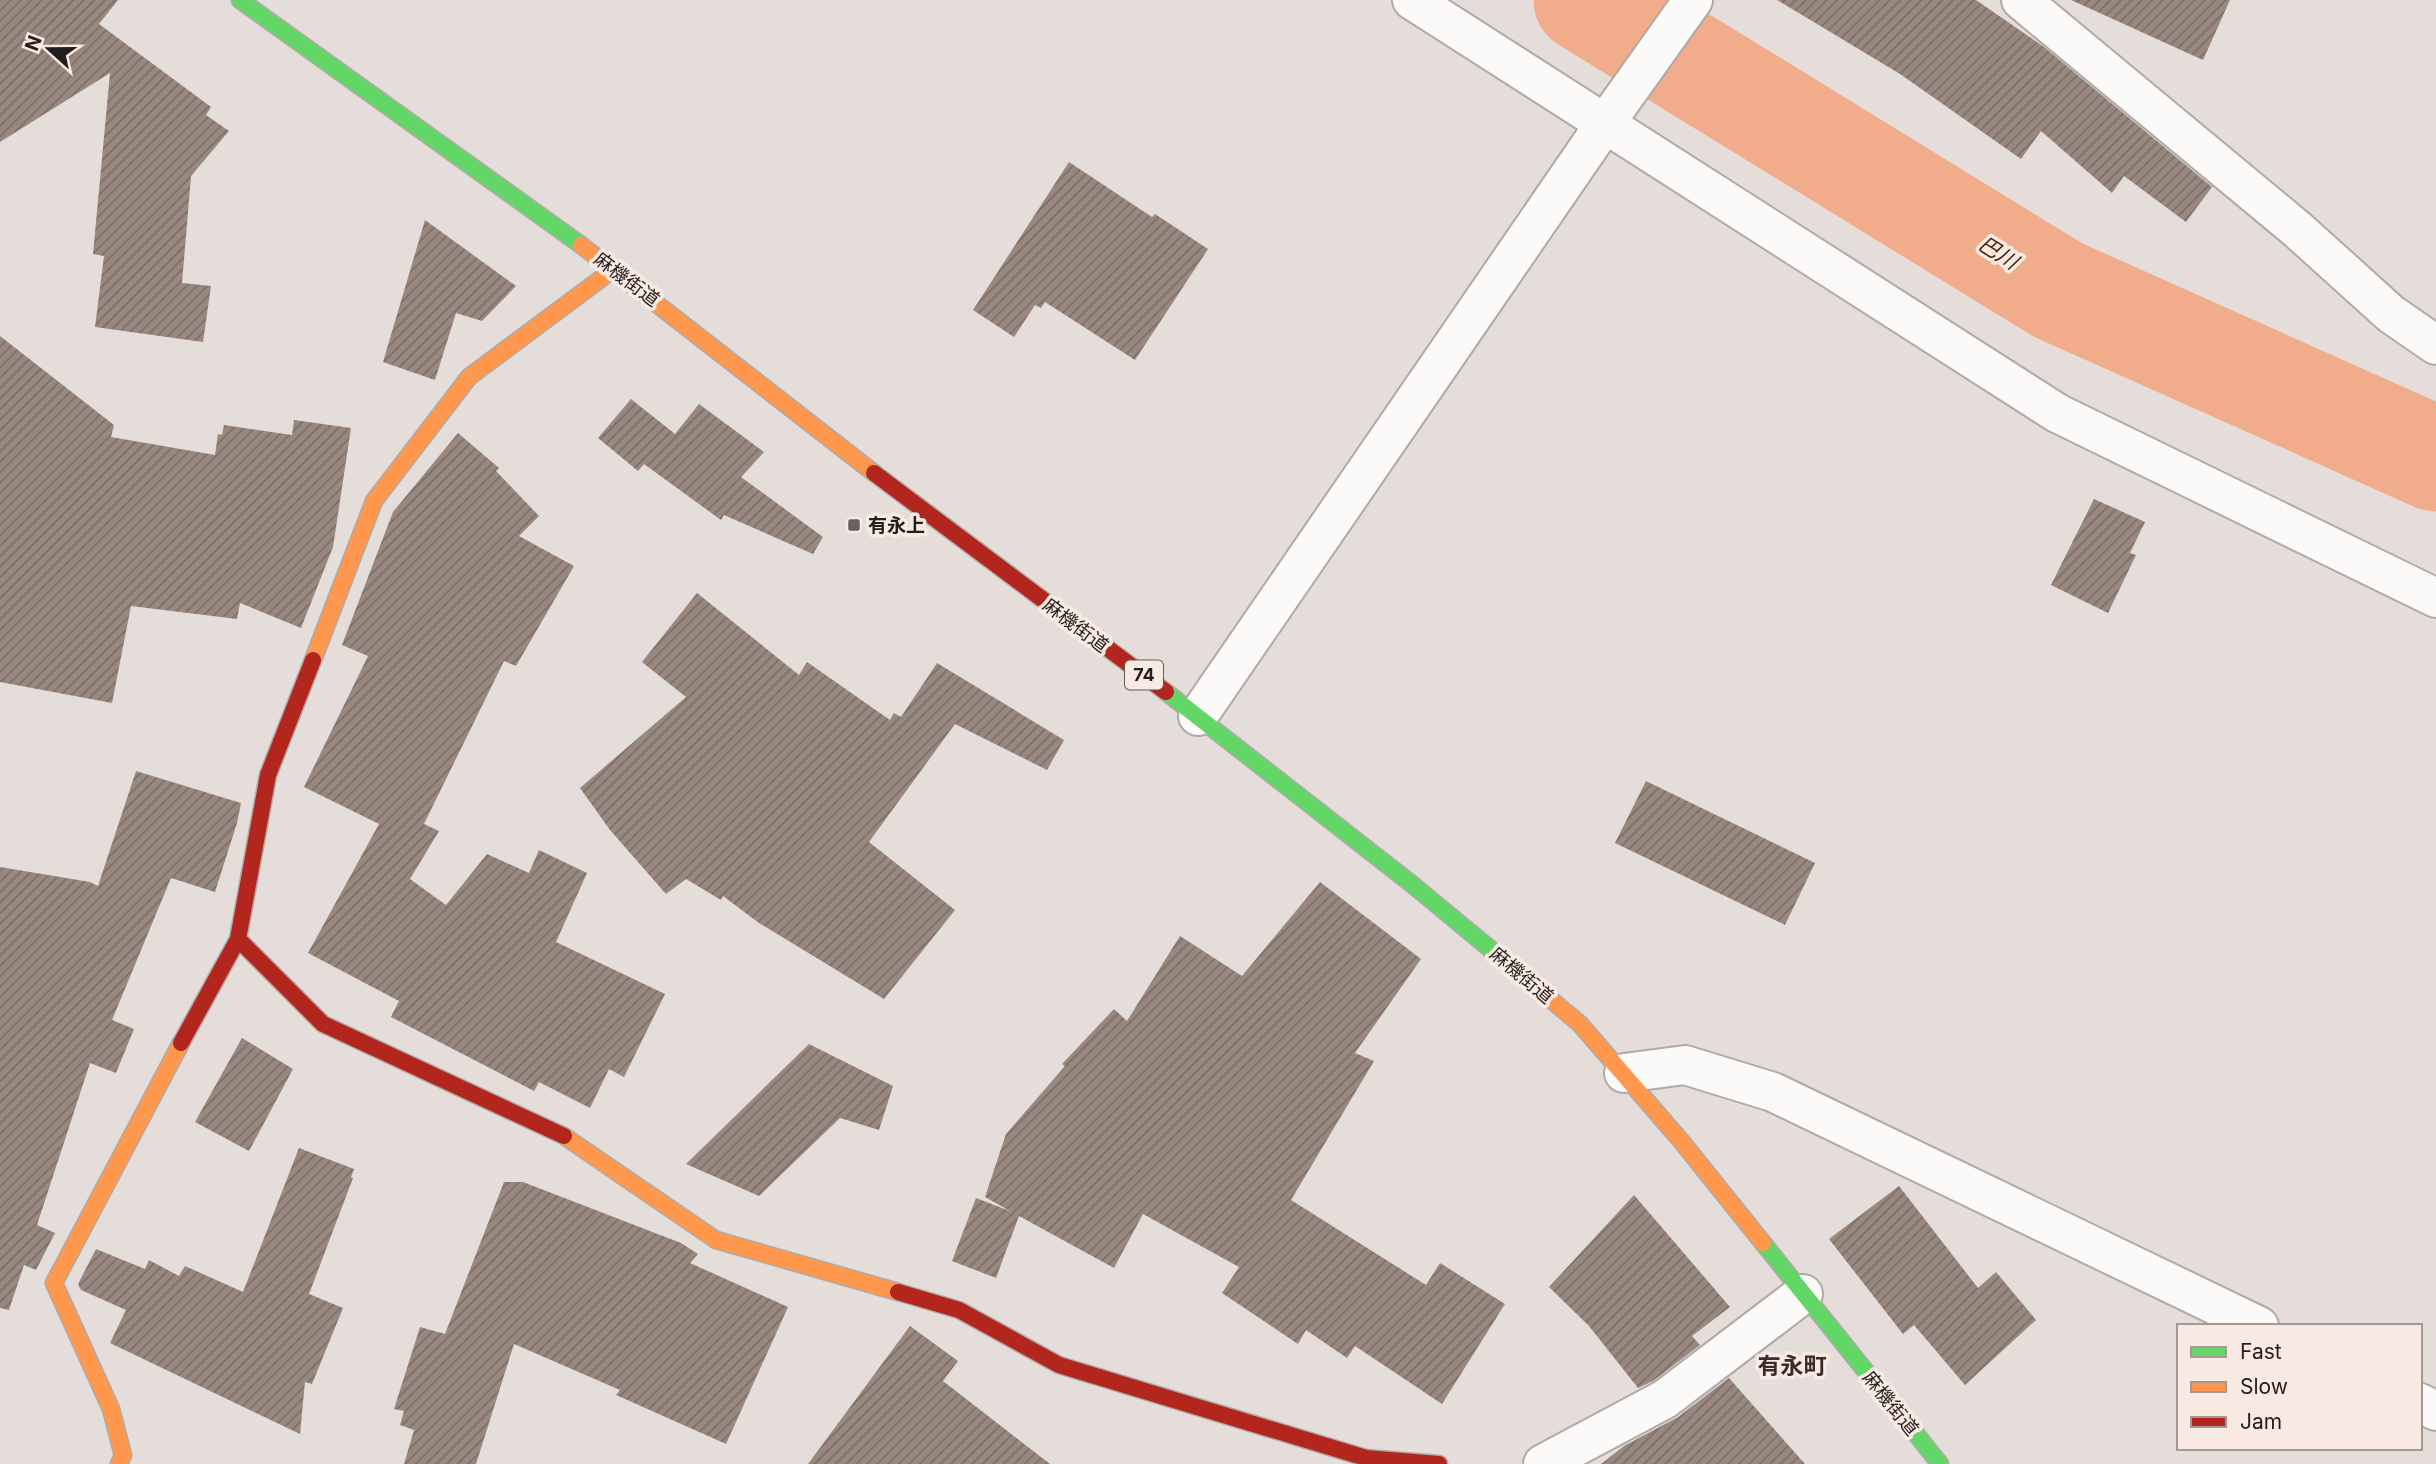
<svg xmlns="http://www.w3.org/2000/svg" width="2436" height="1464" font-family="Inter,'Noto Sans JP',sans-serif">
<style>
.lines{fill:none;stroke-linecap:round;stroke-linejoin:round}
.river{stroke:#f1ad8b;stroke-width:105}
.building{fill:url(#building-hatch)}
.street-casing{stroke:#b0aaa7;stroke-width:42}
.fast-casing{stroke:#b0aaa7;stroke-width:19}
.slow-casing{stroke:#b0aaa7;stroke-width:19}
.jam-casing{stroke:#b0aaa7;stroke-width:19}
.street{stroke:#fbfaf9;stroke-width:38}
.fast{stroke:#63d668;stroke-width:16}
.slow{stroke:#ff974d;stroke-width:16}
.jam{stroke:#b3261e;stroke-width:16}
.poi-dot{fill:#67615e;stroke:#f8e9e2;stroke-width:2.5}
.labels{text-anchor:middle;stroke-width:7;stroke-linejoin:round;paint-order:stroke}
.shield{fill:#f8e9e2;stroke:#635b57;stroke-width:2}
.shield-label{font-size:18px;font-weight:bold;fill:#231e1c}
.street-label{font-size:19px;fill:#231e1c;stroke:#f8e9e2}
.poi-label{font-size:19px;font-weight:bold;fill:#231e1c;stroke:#f8e9e2;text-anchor:start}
.water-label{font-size:21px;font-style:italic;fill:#421e0a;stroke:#f8e9e2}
.quarter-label{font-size:23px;font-weight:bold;fill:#382d28;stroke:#f8e9e2}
</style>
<defs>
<pattern id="building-hatch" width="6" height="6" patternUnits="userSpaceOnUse" patternTransform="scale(1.75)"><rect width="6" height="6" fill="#98887f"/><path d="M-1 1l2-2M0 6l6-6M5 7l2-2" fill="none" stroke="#7c6f67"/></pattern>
</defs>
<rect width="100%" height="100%" fill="#e5ddda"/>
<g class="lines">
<path class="river" d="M 1586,0 L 2058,290 L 2436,459"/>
</g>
<path class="building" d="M 0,0 L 118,0 L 99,24 L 211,107 L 206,115 L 229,131 L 191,176 L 182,283 L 211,286 L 203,342 L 95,327 L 104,256 L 93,254 L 110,73 L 0,142 Z
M 1777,0 L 1976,0 L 2044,47 L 2212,187 L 2186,222 L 2124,176 L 2112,193 L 2041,131 L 2021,159 L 1900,74 Z
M 2071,0 L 2230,0 L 2203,60 Z
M 1069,162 L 1152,217 L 1155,214 L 1208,249 L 1135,360 L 1045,302 L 1041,308 L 1035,305 L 1014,337 L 973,310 Z
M 425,220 L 516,286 L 482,321 L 456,313 L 435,380 L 383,362 Z
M 0,336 L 114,425 L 111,437 L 215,455 L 218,434 L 222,435 L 224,425 L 292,435 L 294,420 L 351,428 L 333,547 L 301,628 L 240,603 L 237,619 L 131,606 L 112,703 L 0,682 Z
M 631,399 L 675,434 L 699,404 L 764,452 L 741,477 L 823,537 L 813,554 L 724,515 L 721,520 L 644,464 L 638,471 L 598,438 Z
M 458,433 L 499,468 L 496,471 L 539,516 L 519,536 L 574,566 L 516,666 L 504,661 L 424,824 L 439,831 L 410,879 L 446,905 L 487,854 L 529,873 L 539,850 L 587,873 L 556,942 L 665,994 L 624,1077 L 609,1069 L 590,1108 L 539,1082 L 534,1091 L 391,1017 L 399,1001 L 308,953 L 379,824 L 304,787 L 368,656 L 342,645 L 393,512 Z
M 2094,499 L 2145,522 L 2130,553 L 2136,555 L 2108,613 L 2051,585 Z
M 697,593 L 799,675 L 807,662 L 890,720 L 894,713 L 901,717 L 937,663 L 1064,740 L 1047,770 L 955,724 L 869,842 L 955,910 L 884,999 L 759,923 L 723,896 L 721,900 L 686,879 L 666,894 L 610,830 L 580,788 L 686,697 L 642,662 Z
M 136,771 L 241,803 L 237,823 L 215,892 L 171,878 L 112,1020 L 134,1029 L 116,1073 L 90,1063 L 37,1225 L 55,1233 L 36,1270 L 24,1265 L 9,1310 L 0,1308 L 0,867 L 90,882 L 98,886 Z
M 1646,781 L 1815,863 L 1785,925 L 1615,843 Z
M 1320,882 L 1421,959 L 1355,1053 L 1374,1061 L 1291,1200 L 1426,1285 L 1440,1263 L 1505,1304 L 1442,1404 L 1355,1346 L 1347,1358 L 1306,1330 L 1298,1344 L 1222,1293 L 1239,1267 L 1143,1214 L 1114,1268 L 1019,1216 L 996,1278 L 952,1261 L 976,1198 L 1010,1211 L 985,1197 L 1006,1134 L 1065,1066 L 1062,1064 L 1114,1009 L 1127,1021 L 1180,936 L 1242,976 Z
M 242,1038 L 293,1069 L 249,1151 L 195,1122 Z
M 809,1044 L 893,1086 L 879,1130 L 840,1118 L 759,1196 L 686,1164 Z
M 299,1148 L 354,1169 L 351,1177 L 353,1178 L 309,1294 L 343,1308 L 312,1384 L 305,1382 L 300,1434 L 110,1343 L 126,1310 L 81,1290 L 78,1284 L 96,1249 L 145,1269 L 149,1260 L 179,1276 L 185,1266 L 243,1292 Z
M 504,1182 L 523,1182 L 681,1243 L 698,1254 L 690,1263 L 788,1307 L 726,1444 L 616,1395 L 620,1390 L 514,1344 L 476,1464 L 404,1464 L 414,1430 L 400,1425 L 404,1411 L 394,1409 L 420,1327 L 445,1334 Z
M 1899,1186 L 1978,1288 L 1996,1272 L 2036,1320 L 1965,1385 L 1914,1325 L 1903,1334 L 1829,1239 Z
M 1634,1195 L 1730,1307 L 1692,1336 L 1700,1345 L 1653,1381 L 1638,1388 L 1589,1326 L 1549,1287 Z
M 910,1326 L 958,1361 L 943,1381 L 1050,1464 L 808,1464 Z
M 1729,1378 L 1805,1464 L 1601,1464 L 1624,1446 L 1678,1417 Z"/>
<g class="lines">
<g class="street-casing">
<path id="street" d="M 1412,0 L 2057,413 L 2436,598
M 2021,0 L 2298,230 L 2391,314 L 2436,345
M 1198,716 L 1604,125 L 1693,0
M 1624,1073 L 1685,1065 L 1773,1092 L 2259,1326
M 2420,1403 L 2436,1411
M 1543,1464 L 1665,1399 L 1803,1294"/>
</g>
<g class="fast-casing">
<path id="fast" d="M 240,0 L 581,245
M 1166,692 L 1413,885 L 1530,982
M 1763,1243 L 1940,1464"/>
</g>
<g class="slow-casing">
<path id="slow" d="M 581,245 L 874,473
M 313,660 L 374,501 L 469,377 L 614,269
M 1530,982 L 1580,1024 L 1682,1142 L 1763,1243
M 564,1136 L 716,1240 L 898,1292
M 119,1464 L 123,1455 L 111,1409 L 54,1283 L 181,1043"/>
</g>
<g class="jam-casing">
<path id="jam" d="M 874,473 L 1166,692
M 238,939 L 323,1024 L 564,1136
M 181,1043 L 238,939 L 268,775 L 313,660
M 898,1292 L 959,1310 L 1059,1365 L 1366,1458 L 1439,1464"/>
</g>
<use href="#street" class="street"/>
<use href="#fast" class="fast"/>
<use href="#slow" class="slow"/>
<use href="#jam" class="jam"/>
</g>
<rect class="poi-dot" x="847" y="518" width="14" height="14" rx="3.5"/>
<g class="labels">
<rect class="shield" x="1125" y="660.5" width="38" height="29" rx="5"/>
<g class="shield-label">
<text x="1144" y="681">74</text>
</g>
<g class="street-label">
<text transform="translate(627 279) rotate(37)" y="7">麻機街道</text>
<text transform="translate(1076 625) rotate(37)" y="7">麻機街道</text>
<text transform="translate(1522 975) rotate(40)" y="7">麻機街道</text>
<text transform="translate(1891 1403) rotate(51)" y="7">麻機街道</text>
</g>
<g class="poi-label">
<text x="868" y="532">有永上</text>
</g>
<g class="water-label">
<text transform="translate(1998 253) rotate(32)" y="7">巴川</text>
</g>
<g class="quarter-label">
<text x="1792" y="1374">有永町</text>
</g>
</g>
<rect x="2177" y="1324" width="245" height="126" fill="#f8e9e2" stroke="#a39893" stroke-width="2"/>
<rect x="2191" y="1347" width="35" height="10" fill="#63d668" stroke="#a39893" stroke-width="2"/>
<text x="2240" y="1359" font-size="21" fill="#231e1c">Fast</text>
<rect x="2191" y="1382" width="35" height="10" fill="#ff974d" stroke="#a39893" stroke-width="2"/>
<text x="2240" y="1394" font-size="21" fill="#231e1c">Slow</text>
<rect x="2191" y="1417" width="35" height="10" fill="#b3261e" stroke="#a39893" stroke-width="2"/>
<text x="2240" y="1429" font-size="21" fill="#231e1c">Jam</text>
<g transform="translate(49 49) rotate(291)" stroke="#f8e9e2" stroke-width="5" paint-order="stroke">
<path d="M0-5L12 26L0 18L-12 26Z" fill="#231e1c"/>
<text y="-10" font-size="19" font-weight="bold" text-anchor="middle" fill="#231e1c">N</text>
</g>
</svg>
